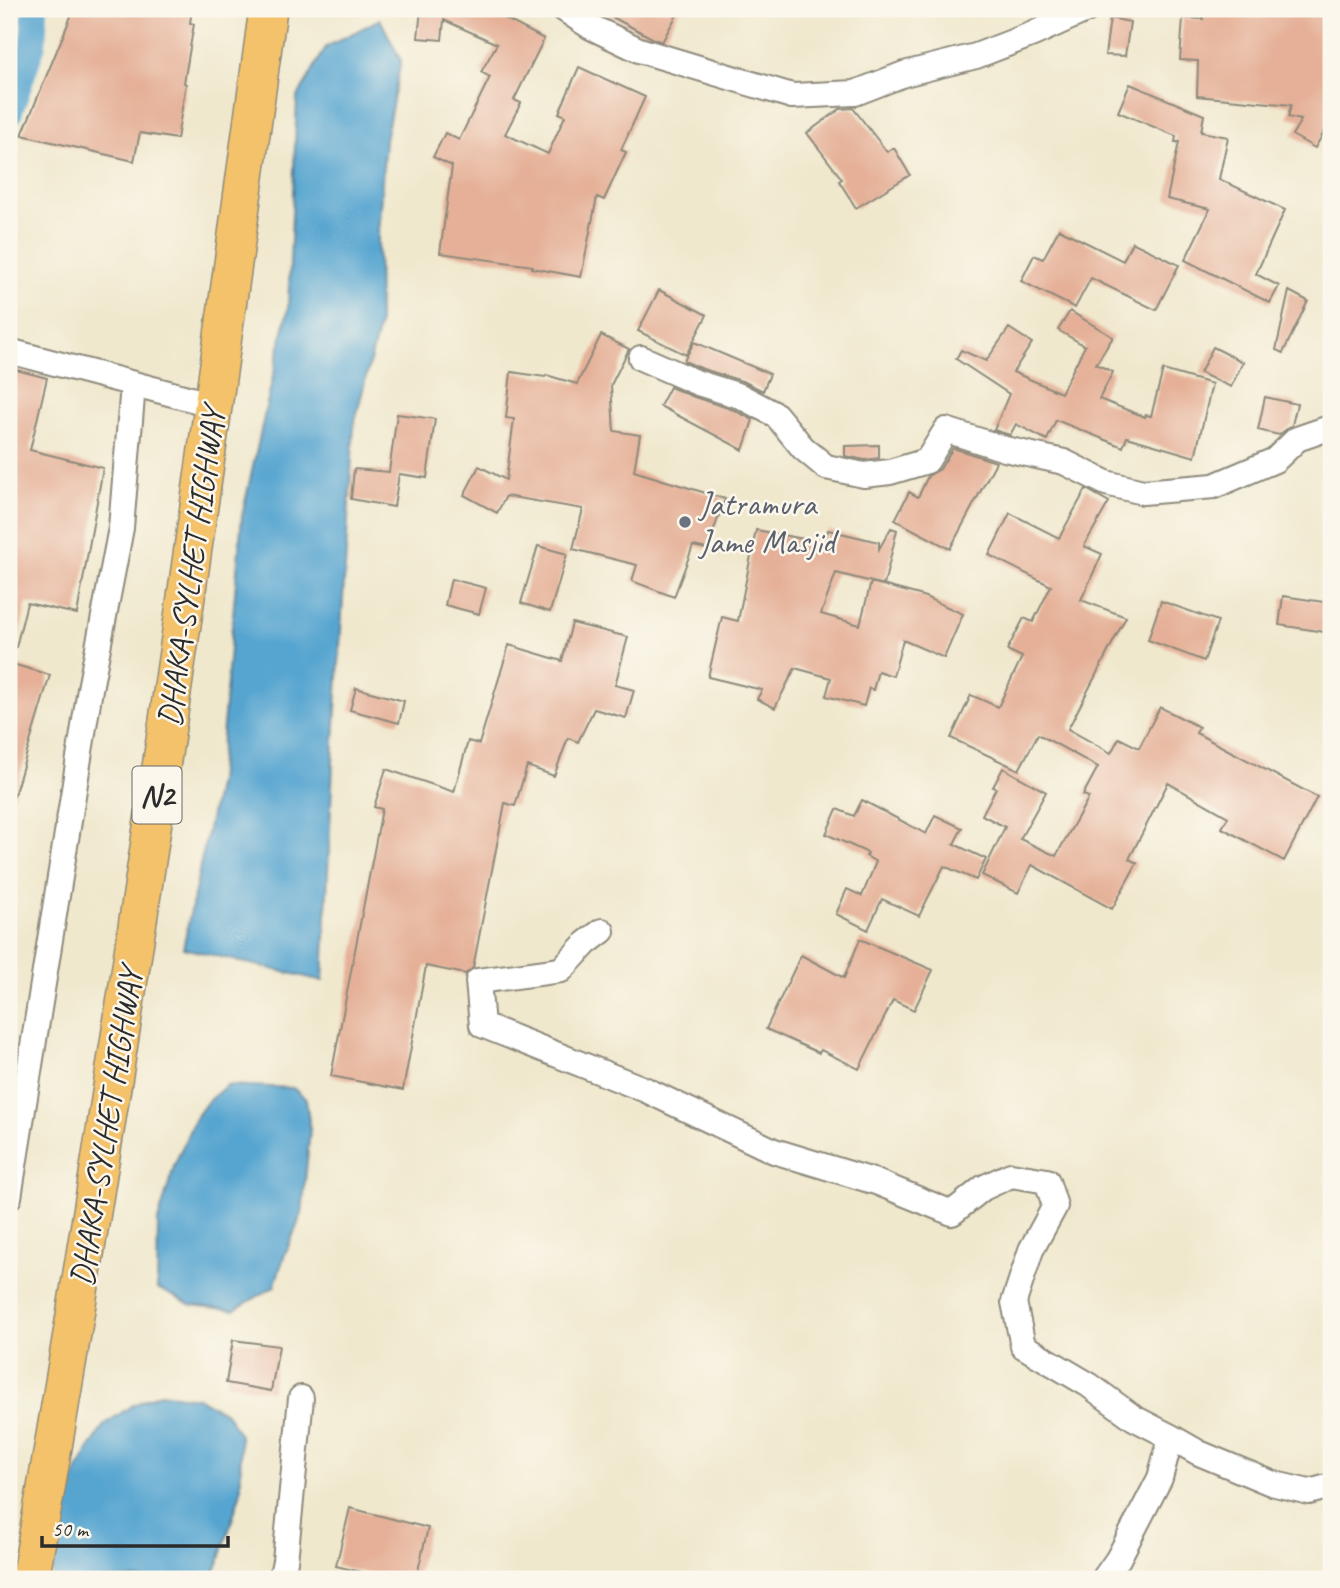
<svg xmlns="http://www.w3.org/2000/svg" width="1340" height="1588" font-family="Caveat,sans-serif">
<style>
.water{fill:#56a5d0;stroke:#40687e;stroke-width:2}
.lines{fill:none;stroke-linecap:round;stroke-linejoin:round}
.canal{stroke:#56a5d0;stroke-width:26}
.building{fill:#e5b097}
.minor-casing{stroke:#8e8a7c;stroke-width:28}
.highway-casing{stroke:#8e8a7c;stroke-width:40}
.minor{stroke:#fff;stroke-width:24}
.highway{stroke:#f3c26a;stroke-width:37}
.worship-dot{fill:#6b7280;stroke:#fbf7ec;stroke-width:2.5}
.labels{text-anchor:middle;stroke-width:5;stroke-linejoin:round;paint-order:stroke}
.shield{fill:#fbf7ec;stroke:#696865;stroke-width:2}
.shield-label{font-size:32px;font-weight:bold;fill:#2b2b2b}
.worship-label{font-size:33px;fill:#5b616d;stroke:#fbf7ec;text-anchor:start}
.street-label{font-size:33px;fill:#2b2b2b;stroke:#fbf7ec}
</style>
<rect width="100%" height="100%" fill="#fbf7ec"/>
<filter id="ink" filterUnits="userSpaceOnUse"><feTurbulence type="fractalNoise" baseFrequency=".0143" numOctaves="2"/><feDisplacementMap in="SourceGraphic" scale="14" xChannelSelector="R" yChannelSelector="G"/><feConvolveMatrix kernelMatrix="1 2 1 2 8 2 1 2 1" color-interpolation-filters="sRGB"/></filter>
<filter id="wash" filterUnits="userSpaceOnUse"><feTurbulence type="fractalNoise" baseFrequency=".00686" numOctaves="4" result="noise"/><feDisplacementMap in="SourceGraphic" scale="28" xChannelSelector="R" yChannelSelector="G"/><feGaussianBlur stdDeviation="1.57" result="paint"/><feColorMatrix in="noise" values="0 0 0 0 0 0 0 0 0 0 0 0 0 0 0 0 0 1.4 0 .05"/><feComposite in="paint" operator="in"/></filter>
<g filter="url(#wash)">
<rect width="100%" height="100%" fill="#f0e8cd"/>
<path class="water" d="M 380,19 L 401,61 L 385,140 L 378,235 L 379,326 L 354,425 L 334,741 L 323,981 L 183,948 L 218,781 L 242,516 L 288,309 L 297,98 L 326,47 Z
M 227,1085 L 293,1088 L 306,1099 L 310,1129 L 302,1214 L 285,1254 L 274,1287 L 234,1310 L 191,1305 L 157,1288 L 158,1221 L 174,1166 L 194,1120 L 208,1101 Z
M 160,1393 L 198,1398 L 226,1413 L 240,1435 L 241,1491 L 220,1559 L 211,1579 L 53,1579 L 50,1547 L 65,1497 L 85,1456 L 104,1425 L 131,1406 Z"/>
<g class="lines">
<path class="canal" d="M 9,114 L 33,44 L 35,9"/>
</g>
<g id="blocks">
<path class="building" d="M 74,9 L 192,9 L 190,23 L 194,24 L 184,83 L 186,84 L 177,139 L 140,133 L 134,161 L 22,135 Z
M 419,9 L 487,9 L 544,39 L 514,100 L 521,103 L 505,134 L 548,154 L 565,116 L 559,113 L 579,67 L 645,97 L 621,150 L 626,152 L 604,200 L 597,197 L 581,277 L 532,268 L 533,266 L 440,253 L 452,166 L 433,157 L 445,133 L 459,140 L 490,77 L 481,72 L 497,44 L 444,20 L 442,40 L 418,38 L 421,9 Z
M 597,9 L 680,9 L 662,42 L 654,39 Z
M 1203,9 L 1331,9 L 1331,120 L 1315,148 L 1292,135 L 1301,120 L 1288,117 L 1291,105 L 1197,96 L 1198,61 L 1180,60 L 1183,18 L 1203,19 Z
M 1110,18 L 1130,22 L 1125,56 L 1105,55 Z
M 1130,84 L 1204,115 L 1201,132 L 1228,137 L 1219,179 L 1285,210 L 1256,274 L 1279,286 L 1270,303 L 1185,260 L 1210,209 L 1167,199 L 1179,142 L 1175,142 L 1176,136 L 1118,112 Z
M 853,108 L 887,152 L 894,148 L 910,175 L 856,208 L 839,181 L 842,179 L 807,133 L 840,109 Z
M 1059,229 L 1123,261 L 1132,242 L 1179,265 L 1156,310 L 1091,278 L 1075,308 L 1021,281 L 1034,255 L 1043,259 Z
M 659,290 L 707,315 L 686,355 L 638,331 Z
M 1289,291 L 1308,301 L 1283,353 L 1276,350 Z
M 1070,311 L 1113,337 L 1096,364 L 1113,372 L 1099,399 L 1145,417 L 1146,415 L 1151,416 L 1163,370 L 1212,384 L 1195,457 L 1127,437 L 1123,447 L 1056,420 L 1047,440 L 1016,424 L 1010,435 L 994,430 L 1009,394 L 956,359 L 961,350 L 986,361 L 1009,328 L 1032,343 L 1013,372 L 1061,393 L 1085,346 L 1058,330 Z
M 601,335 L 629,349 L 611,385 L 614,431 L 640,435 L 634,471 L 725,499 L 707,549 L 693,546 L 674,597 L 632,581 L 637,565 L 573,549 L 583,509 L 506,496 L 497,513 L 464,495 L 479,466 L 506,480 L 514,419 L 506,418 L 511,372 L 545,377 L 546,375 L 577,384 Z
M 694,342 L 770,374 L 763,391 L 745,382 L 703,369 L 684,361 Z
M 1213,347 L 1243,362 L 1231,387 L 1200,373 Z
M 9,368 L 47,378 L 30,450 L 103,468 L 77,614 L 27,603 L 16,647 L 9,647 Z
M 670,387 L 694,397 L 734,410 L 753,420 L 743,450 L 660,406 Z
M 1265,397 L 1297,404 L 1292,425 L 1279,435 L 1258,430 Z
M 397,414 L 435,419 L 427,478 L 399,474 L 394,507 L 351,499 L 354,469 L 389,472 Z
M 879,445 L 879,458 L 865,460 L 845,456 L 845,446 Z
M 953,448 L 996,462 L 950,549 L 895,520 L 909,492 L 918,497 L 928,476 L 940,469 Z
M 1086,489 L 1109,502 L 1084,546 L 1102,554 L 1081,600 L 1126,617 L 1068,729 L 1111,753 L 1119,738 L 1139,748 L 1160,707 L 1199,727 L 1196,733 L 1317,797 L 1284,861 L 1222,828 L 1228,817 L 1168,783 L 1129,859 L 1137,863 L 1112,909 L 1032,865 L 1018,893 L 982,875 L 1005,827 L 982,815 L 996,788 L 993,787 L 1003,768 L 1046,792 L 1020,839 L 1056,856 L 1089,797 L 1083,795 L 1098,767 L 1038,734 L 1019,770 L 951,738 L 971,695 L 998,707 L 1022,657 L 1007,650 L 1024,618 L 1033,622 L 1051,586 L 989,555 L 1010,513 L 1059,538 Z
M 891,528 L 897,530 L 884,585 L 836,573 L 821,614 L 860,625 L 871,582 L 923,596 L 963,614 L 944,658 L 903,640 L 893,676 L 878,671 L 873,690 L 869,688 L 864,706 L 826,696 L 831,678 L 795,668 L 775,708 L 757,699 L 762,690 L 708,677 L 722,617 L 738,621 L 756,530 L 825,543 L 828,530 L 879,542 L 879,549 Z
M 538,546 L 567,554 L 550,612 L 521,603 Z
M 451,579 L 486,588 L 479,614 L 445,605 Z
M 1283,596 L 1331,603 L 1331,633 L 1279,625 Z
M 1161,601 L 1218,621 L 1204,661 L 1148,640 Z
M 572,623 L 628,637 L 615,685 L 634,690 L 626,718 L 594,709 L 578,742 L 568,738 L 554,776 L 527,766 L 515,806 L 505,803 L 473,968 L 465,974 L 426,966 L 403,1090 L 331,1076 L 382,809 L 374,807 L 386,769 L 454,792 L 468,741 L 479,744 L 509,645 L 562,661 Z
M 9,663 L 50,675 L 14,796 L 9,795 Z
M 356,688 L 404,701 L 399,723 L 350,710 Z
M 862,800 L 926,834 L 935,815 L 962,828 L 954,844 L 986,859 L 976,880 L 944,866 L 919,916 L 882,899 L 868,930 L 836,914 L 847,889 L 862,896 L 876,862 L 866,856 L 868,853 L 826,834 L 837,809 L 854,816 Z
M 860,939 L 933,970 L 914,1010 L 893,1000 L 859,1069 L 821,1050 L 819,1053 L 766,1029 L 801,955 L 844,978 Z
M 233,1340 L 279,1346 L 271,1391 L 226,1383 Z
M 350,1508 L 428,1528 L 416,1579 L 390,1579 L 336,1566 Z"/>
</g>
</g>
<g filter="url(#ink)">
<use href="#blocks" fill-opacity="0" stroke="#8e8a7c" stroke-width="2"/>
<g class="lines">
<g class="minor-casing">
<path id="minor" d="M 564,9 L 591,27 L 639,50 L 792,96 L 855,93 L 904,74 L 976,56 L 1033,34 L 1088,9
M 9,351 L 214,405
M 641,358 L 698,383 L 740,396 L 776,415 L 803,448 L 826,467 L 864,475 L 890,472 L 927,461 L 946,430 L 1005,449 L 1064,462 L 1106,483 L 1143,492 L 1214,486 L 1275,460 L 1297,439 L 1329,428 L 1331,428
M 602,931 L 586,943 L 561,970 L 478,981 L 482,1025 L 646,1090 L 774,1151 L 876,1182 L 952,1213 L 983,1188 L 1011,1175 L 1047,1181 L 1055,1206 L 1031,1250 L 1014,1302 L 1023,1346 L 1089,1385 L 1134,1418 L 1171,1437 L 1160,1478 L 1118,1559 L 1104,1579
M 9,1197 L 90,689 L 121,528 L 133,385
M 1171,1437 L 1199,1453 L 1271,1483 L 1309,1492 L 1331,1486
M 281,1579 L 285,1561 L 301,1398"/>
</g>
<g class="highway-casing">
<path id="highway" d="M 30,1579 C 57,1430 81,1280 105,1131 C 165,757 217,383 268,9"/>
</g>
<use href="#minor" class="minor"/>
<use href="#highway" class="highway"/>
</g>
</g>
<circle class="worship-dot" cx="685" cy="522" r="7"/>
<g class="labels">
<rect class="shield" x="132.5" y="766.5" width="49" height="57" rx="5"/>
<g class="shield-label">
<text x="157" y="806">N2</text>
</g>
<g class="worship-label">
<text x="699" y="515">Jatramura<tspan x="699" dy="38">Jame Masjid</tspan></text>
</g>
<g class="street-label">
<text transform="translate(190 567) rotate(-82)" y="12">DHAKA-SYLHET HIGHWAY</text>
<text transform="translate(105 1127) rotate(-81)" y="12">DHAKA-SYLHET HIGHWAY</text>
</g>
</g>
<rect width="1340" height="1588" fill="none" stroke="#fbf7ec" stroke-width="35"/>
<path d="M42 1536v10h186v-10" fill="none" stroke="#2b2b2b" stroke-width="3.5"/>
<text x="52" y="1536" font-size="21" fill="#2b2b2b" stroke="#fbf7ec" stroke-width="5" paint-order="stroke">50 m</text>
</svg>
